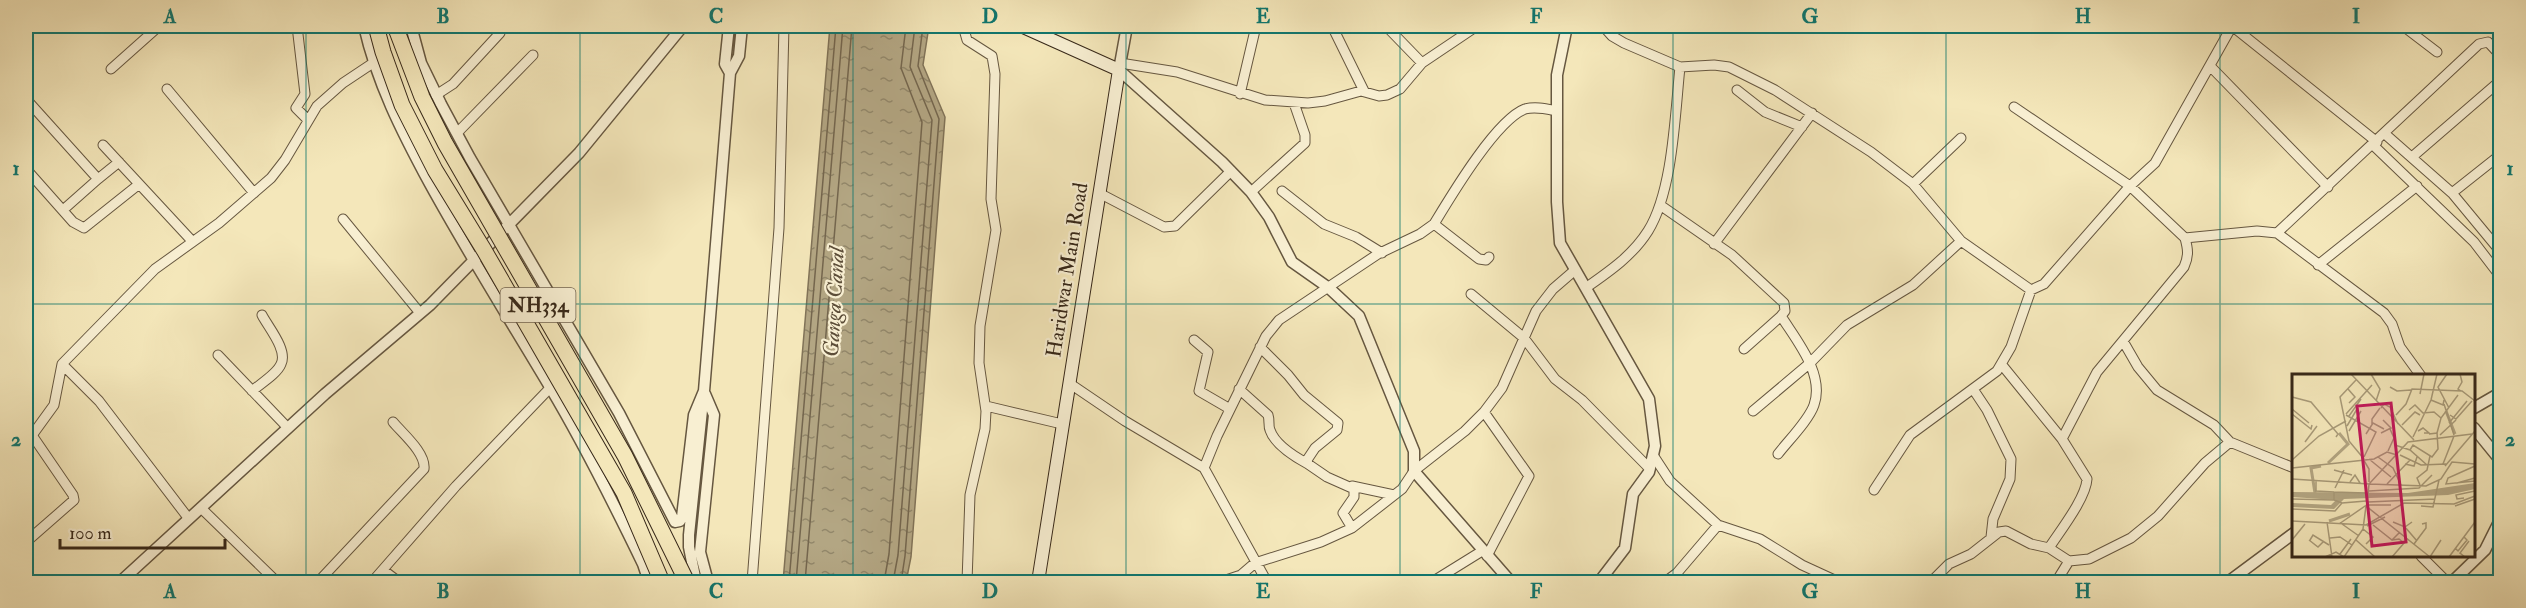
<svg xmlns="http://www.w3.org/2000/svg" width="2526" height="608" font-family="'IM FELL Double Pica',serif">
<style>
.water{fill:url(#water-ripples);stroke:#817358;stroke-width:1.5}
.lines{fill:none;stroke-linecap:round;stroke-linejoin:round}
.shore{stroke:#74664e;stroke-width:1.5}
.minor-casing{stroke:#665740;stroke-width:11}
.tertiary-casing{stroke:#665740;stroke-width:13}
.secondary-casing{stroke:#362718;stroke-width:14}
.minor{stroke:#f8efd2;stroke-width:9}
.tertiary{stroke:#f8efd2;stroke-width:10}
.secondary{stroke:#f8efd2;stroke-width:12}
.trunk-bridge-casing{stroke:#362718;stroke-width:17;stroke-linecap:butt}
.trunk-bridge{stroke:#f4e7ba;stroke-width:15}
.grid{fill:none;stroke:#0f766e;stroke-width:1.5;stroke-opacity:0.55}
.labels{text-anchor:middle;stroke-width:4.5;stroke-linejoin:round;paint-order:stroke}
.shield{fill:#f8efd2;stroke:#706350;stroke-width:1.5}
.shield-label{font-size:20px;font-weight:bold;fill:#362718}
.street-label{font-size:21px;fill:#362718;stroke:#f8efd2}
.water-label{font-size:22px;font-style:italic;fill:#5c4d38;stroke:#f8efd2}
.inset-river{fill:none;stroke:#b3a683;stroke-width:3}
.inset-road{fill:none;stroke:#a89a79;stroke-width:1.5}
.view{fill:#c2185b;fill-opacity:0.15;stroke:#c2185b;stroke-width:3}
.inset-edge{fill:none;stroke:#362718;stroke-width:3}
.neatline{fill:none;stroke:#0f766e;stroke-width:2}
.grid-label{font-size:20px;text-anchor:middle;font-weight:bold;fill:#0f766e}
</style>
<defs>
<pattern id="water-ripples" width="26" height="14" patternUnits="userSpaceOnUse" patternTransform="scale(1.5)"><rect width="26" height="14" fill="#b3a683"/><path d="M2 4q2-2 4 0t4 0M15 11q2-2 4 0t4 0" fill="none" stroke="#92876a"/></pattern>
</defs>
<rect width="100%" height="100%" fill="#f4e7ba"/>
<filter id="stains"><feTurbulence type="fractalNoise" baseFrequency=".00333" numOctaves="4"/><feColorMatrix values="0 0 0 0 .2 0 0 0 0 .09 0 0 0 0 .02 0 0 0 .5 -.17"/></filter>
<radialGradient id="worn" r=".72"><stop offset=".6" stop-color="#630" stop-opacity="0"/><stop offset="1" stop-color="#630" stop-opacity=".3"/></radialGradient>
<path class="water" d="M 830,26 L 929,26 L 923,65 L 945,117 L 911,557 L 906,582 L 783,582 Z"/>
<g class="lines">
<path class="shore" d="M 789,582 L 836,26
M 796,582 L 843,26
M 805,582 L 852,26
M 884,582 L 889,554 L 922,122 L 901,68 L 906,26
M 893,582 L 898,555 L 932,120 L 910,67 L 915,26
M 901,582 L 905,556 L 939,119 L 918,66 L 923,26"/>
<g class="minor-casing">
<path id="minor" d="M 297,26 L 305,94 L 296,108 L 308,120
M 963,26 L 967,40 L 992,56 L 995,74 L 991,199 L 996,230 L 980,326 L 979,363 L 986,411 L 985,429 L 970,495 L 967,582
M 1332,26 L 1364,91
M 1386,26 L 1422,63
M 1603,26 L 1612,36 L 1624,43 L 1680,67 L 1714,65 L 1729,67 L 1775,90 L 1871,152 L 1913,184 L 1961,241 L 2031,290 L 2044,284 L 2130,186 L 2155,163 L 2232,26 L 2377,142
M 2403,26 L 2437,52
M 1120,63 L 1177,72 L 1265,100 L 1308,103 L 1325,101 L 1361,91 L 1379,96 L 1387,95 L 1400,89 L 1422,63 L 1477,26
M 2210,66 L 2328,187
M 111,69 L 157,28
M 167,89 L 254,193
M 1737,90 L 1765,112 L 1802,127
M 1240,94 L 1256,26
M 436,95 L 453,84 L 500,33
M 26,99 L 98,179 L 119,162
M 2014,107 L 2130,186 L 2185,238 C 2188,249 2189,256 2184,267 L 2097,372 L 2062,439
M 457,133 L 533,55
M 2385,134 L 2452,193 L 2500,251
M 103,145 L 192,241
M 2373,145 L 2474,242 L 2500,276
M 2412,157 L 2500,81
M 26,169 L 73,222 L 84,228 L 138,185
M 1913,184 L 1961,138
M 1282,191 L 1324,224 L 1356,237 L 1382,253
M 1251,192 L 1305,143 L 1305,135 L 1294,103
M 1099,193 L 1164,227 L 1175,226 L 1231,171
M 2452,193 L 2500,155
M 1660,205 L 1732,255 L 1784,303 L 1785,311 L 1781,316 C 1796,340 1825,374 1814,405 C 1809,420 1788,441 1778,454
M 63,210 L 98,179
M 343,219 L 420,313
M 1434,224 L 1479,259 L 1486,260 L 1489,257
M 2277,233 L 2479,44 L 2488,42 L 2500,55
M 2185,238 L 2257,231 L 2277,233 L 2384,313 L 2392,324 L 2400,347 L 2421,376
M 1714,244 L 1812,113
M 2318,265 L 2417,186
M 1587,287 C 1610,271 1633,255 1648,231 C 1673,191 1675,114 1680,67
M 1471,294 L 1524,338 L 1555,379 L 1582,400 L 1650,469
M 1194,340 L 1208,352 L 1199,391 L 1230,409
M 2123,341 L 2138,367 L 2157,390 L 2214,425 L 2230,442 L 2294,468
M 1260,347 L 1288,375 L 1304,395 L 1338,423 L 1337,430 L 1315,448 L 1307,460 L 1308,464 L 1327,477 L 1354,489 L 1354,497 L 1343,513 L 1352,528
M 1744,349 L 1781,316
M 218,355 L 288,428
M 2002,365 L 2062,439 L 2087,479 C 2086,498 2060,531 2049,548 L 2069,561 L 2089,559 L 2131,538 L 2158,516 L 2205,463 L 2230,442
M 1069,383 L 1125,421 L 1204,468 L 1267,582
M 1239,389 L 1268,415 C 1270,421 1268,426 1270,430 C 1275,445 1295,457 1308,464
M 1973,389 L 1987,410 L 2011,459 L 2010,479 L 1993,519 L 1991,537
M 252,391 C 260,384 277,374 281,364 C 288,350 268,327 262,315
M 986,406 L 1062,424
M 1753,411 L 1810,363 L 1847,325 L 1913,285 L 1961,241
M 1484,412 L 1529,476 L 1487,556
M 1653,455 L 1670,481 L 1718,525 L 1760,539 L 1802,565 L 1839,582
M 1204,468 L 1217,436 L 1266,336 L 1279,320 L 1378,254 L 1420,234 L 1434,224 C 1451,196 1496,120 1525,109 C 1536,106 1547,109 1557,111
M 1352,486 L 1394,495
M 1874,490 L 1910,435 L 1997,371 L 2011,347 L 2031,290
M 201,508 L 277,582
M 189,519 L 99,401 L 62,364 L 155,269 L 219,223 L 271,178 L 285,160 L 317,106 L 343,83 L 373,63
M 26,542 L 74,500 L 73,495 L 34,438 L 33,434 L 54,405 L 62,364
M 2421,556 L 2447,582
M 383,570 L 399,582
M 318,582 L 424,469 C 426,453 403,434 393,422
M 372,582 L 456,486 L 550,388
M 752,582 L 779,228 L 784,26
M 1220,582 L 1241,575 L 1255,563 L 1321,542 L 1352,528 L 1402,489 L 1414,471 L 1465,431 L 1484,412 L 1502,388 L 1536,311 L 1553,289 L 1575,270
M 1432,582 L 1482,551
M 1665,582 L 1677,573 L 1718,525
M 1931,582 L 1949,564 L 1971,554 L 1999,532 L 2006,531 L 2031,544 L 2049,548
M 2056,582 L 2069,561"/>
</g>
<g class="tertiary-casing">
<path id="tertiary" d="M 364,26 C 377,83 402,132 430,184 C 468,253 510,320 550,387 C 584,444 614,504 643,564 L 649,582
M 411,26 L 421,63 L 441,104 L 470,158 L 619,413 L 675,522 L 680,521 L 682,517 L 694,415 L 704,391
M 729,26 L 725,64 L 730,73
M 1127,26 L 1119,70 L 1222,162 L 1251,192 L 1269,217 L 1292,262 L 1329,288 L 1359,316 L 1414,451 L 1414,471 L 1511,582
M 1567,26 L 1557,75 L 1557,202 L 1560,243 L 1649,399 L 1655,446 L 1649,472 L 1633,494 L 1625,548 L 1599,582
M 705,394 L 714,415 L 700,552 L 708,582
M 2474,408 L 2500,393
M 2474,428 L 2500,460
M 120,582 L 325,394 L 430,305 L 579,153 L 683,26
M 696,582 L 689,547 L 689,535 L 704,391 L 730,73 L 739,56 L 742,26
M 2228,582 L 2294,533
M 2452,582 L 2485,550 L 2500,520"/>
</g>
<g class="secondary-casing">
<path id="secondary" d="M 1003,26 L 1022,26
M 1021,26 L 1119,70 L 1038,582"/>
</g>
<use href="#minor" class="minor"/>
<use href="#tertiary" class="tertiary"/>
<use href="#secondary" class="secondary"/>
<g class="trunk-bridge-casing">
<path id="trunk-bridge" d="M 376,26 L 383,52 L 402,105 L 435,170 L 484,250 L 624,493 L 662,582
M 395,26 L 422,97 L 445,143 L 625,456 L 687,582"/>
</g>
<use href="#trunk-bridge" class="trunk-bridge"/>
</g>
<path class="grid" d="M 306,26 L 306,582M 580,26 L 580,582M 853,26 L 853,582M 1126,26 L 1126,582M 1400,26 L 1400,582M 1673,26 L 1673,582M 1946,26 L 1946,582M 2220,26 L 2220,582M 26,304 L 2500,304"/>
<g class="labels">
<rect class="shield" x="500.5" y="288" width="75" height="34" rx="4.5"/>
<g class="shield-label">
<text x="538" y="312">NH334</text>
</g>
<g class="street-label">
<text transform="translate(1067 270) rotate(-81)" y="7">Haridwar Main Road</text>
</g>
<g class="water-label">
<text transform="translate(833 302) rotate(-87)" y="8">Ganga Canal</text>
</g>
</g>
<g transform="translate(2292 374)">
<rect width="183" height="183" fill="#f4e7ba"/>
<path d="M 183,109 L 183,115 L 156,121 L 52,125 L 42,135 L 0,133 L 0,129 L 39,131 L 44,126 L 0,123 L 0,118 L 116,119 Z" fill="#b3a683"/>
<path class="inset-river" d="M 154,37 L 163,60M 36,89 L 56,70 L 47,59M 23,119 L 19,94 L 29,92M 37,147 L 58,140"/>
<path class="inset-road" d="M 59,0 L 122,66M 79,0 L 88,15 L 84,27M 155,0 L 146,13 L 157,34M 168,0 L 170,8 L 166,15 L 169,17M 64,6 L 48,23 L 57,67 L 72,85M 98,13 L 105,17 L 119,16M 56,15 L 63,23 L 57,29M 128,20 L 132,0M 0,23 L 19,28 L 46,60 L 44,63M 139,26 L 151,31 L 152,26M 152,30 L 162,61M 89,34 L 92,30 L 98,33 L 106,50M 0,35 L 17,49M 117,36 L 123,31 L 131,39 L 142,38 L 149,44M 0,40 L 19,55 L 20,51M 54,40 L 80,11M 54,41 L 84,58 L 72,83M 104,41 L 114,30 L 120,15 L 170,17 L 183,27M 158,41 L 164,45 L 180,27M 57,42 L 69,25M 157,49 L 175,27M 80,50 L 80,45 L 88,34M 110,51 L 123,38 L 128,41M 55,52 L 65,35M 57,57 L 69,37M 126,57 L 131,54 L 137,59 L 132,59M 89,59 L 99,54 L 91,46M 74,60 L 81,49 L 92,55M 137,60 L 145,59 L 149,44 L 166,21M 148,61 L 164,46M 121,63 L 139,26 L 145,0M 13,68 L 25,52M 103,71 L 118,76 L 135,91M 118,76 L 121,71 L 140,83 L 146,75 L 145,58M 96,77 L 102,64 L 98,55M 108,81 L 129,91 L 154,90M 86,83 L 101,94 L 109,111M 71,85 L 77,95 L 77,108M 77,85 L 99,103M 0,86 L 27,62 L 54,47M 113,90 L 122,92 L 125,83M 151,90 L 162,62M 153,92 L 183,57M 183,92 L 156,104 L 154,110 L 183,107M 0,94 L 82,85 L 95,78 L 105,81M 42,96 L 60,101M 0,105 L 77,110 L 116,68 L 180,60M 24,106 L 24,117 L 42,118M 58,108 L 63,101 L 68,109M 165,109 L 183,104M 95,110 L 118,86M 128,111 L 125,104 L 135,96 L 138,82M 43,114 L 52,96M 77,117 L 127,114 L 140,101M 172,124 L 165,125 L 164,121 L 183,117M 0,125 L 42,126M 76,128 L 143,125M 50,129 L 42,126 L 42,118 L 74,119M 75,131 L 77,110 L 134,112 L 149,105 L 160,88 L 183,90M 76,131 L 99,131M 129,132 L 141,133 L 147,106M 163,132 L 183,125M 0,135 L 43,137 L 50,129 L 74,127M 0,147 L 74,151 L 112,129 L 162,130 L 183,122M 35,148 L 40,183M 101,148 L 113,153 L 120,148M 47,150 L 76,130M 50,150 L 67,162M 81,151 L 100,166 L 108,158M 75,152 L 93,143M 113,153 L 125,167M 71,155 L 81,163 L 74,170M 38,164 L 48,163 L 60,171M 0,166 L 13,150M 17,166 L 26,173 L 32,167M 18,166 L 21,161 L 37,171M 64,166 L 83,183M 122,170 L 134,154 L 134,149 L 130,150M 163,174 L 166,177 L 175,166 L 172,163M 48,180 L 59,165M 33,183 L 44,178 L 52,183 L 71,155 L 74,132 L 138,183 L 149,166M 100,183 L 112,169 L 107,165 L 100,166M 157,183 L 183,148M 173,183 L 168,179 L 177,167"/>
<path class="view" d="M 99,29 L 114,168 L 80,172 L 65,32 Z"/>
<rect width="183" height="183" class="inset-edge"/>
</g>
<rect width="2526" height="608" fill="none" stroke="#f4e7ba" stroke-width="66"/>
<path d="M60 539v9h165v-9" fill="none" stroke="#362718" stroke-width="3"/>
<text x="69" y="539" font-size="18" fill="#362718" stroke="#f8efd2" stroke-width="4.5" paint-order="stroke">100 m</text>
<rect x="33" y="33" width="2460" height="542" class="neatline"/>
<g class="grid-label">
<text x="170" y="23">A</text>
<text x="443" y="23">B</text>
<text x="716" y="23">C</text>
<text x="990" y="23">D</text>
<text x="1263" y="23">E</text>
<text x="1536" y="23">F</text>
<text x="1810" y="23">G</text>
<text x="2083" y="23">H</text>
<text x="2356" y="23">I</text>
<text x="16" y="175">1</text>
<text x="2510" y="175">1</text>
<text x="16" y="446">2</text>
<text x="2510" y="446">2</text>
<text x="170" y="598">A</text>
<text x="443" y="598">B</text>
<text x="716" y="598">C</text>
<text x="990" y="598">D</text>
<text x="1263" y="598">E</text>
<text x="1536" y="598">F</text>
<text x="1810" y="598">G</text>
<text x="2083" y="598">H</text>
<text x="2356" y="598">I</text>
</g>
<rect width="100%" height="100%" filter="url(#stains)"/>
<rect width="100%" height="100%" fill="url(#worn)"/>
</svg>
